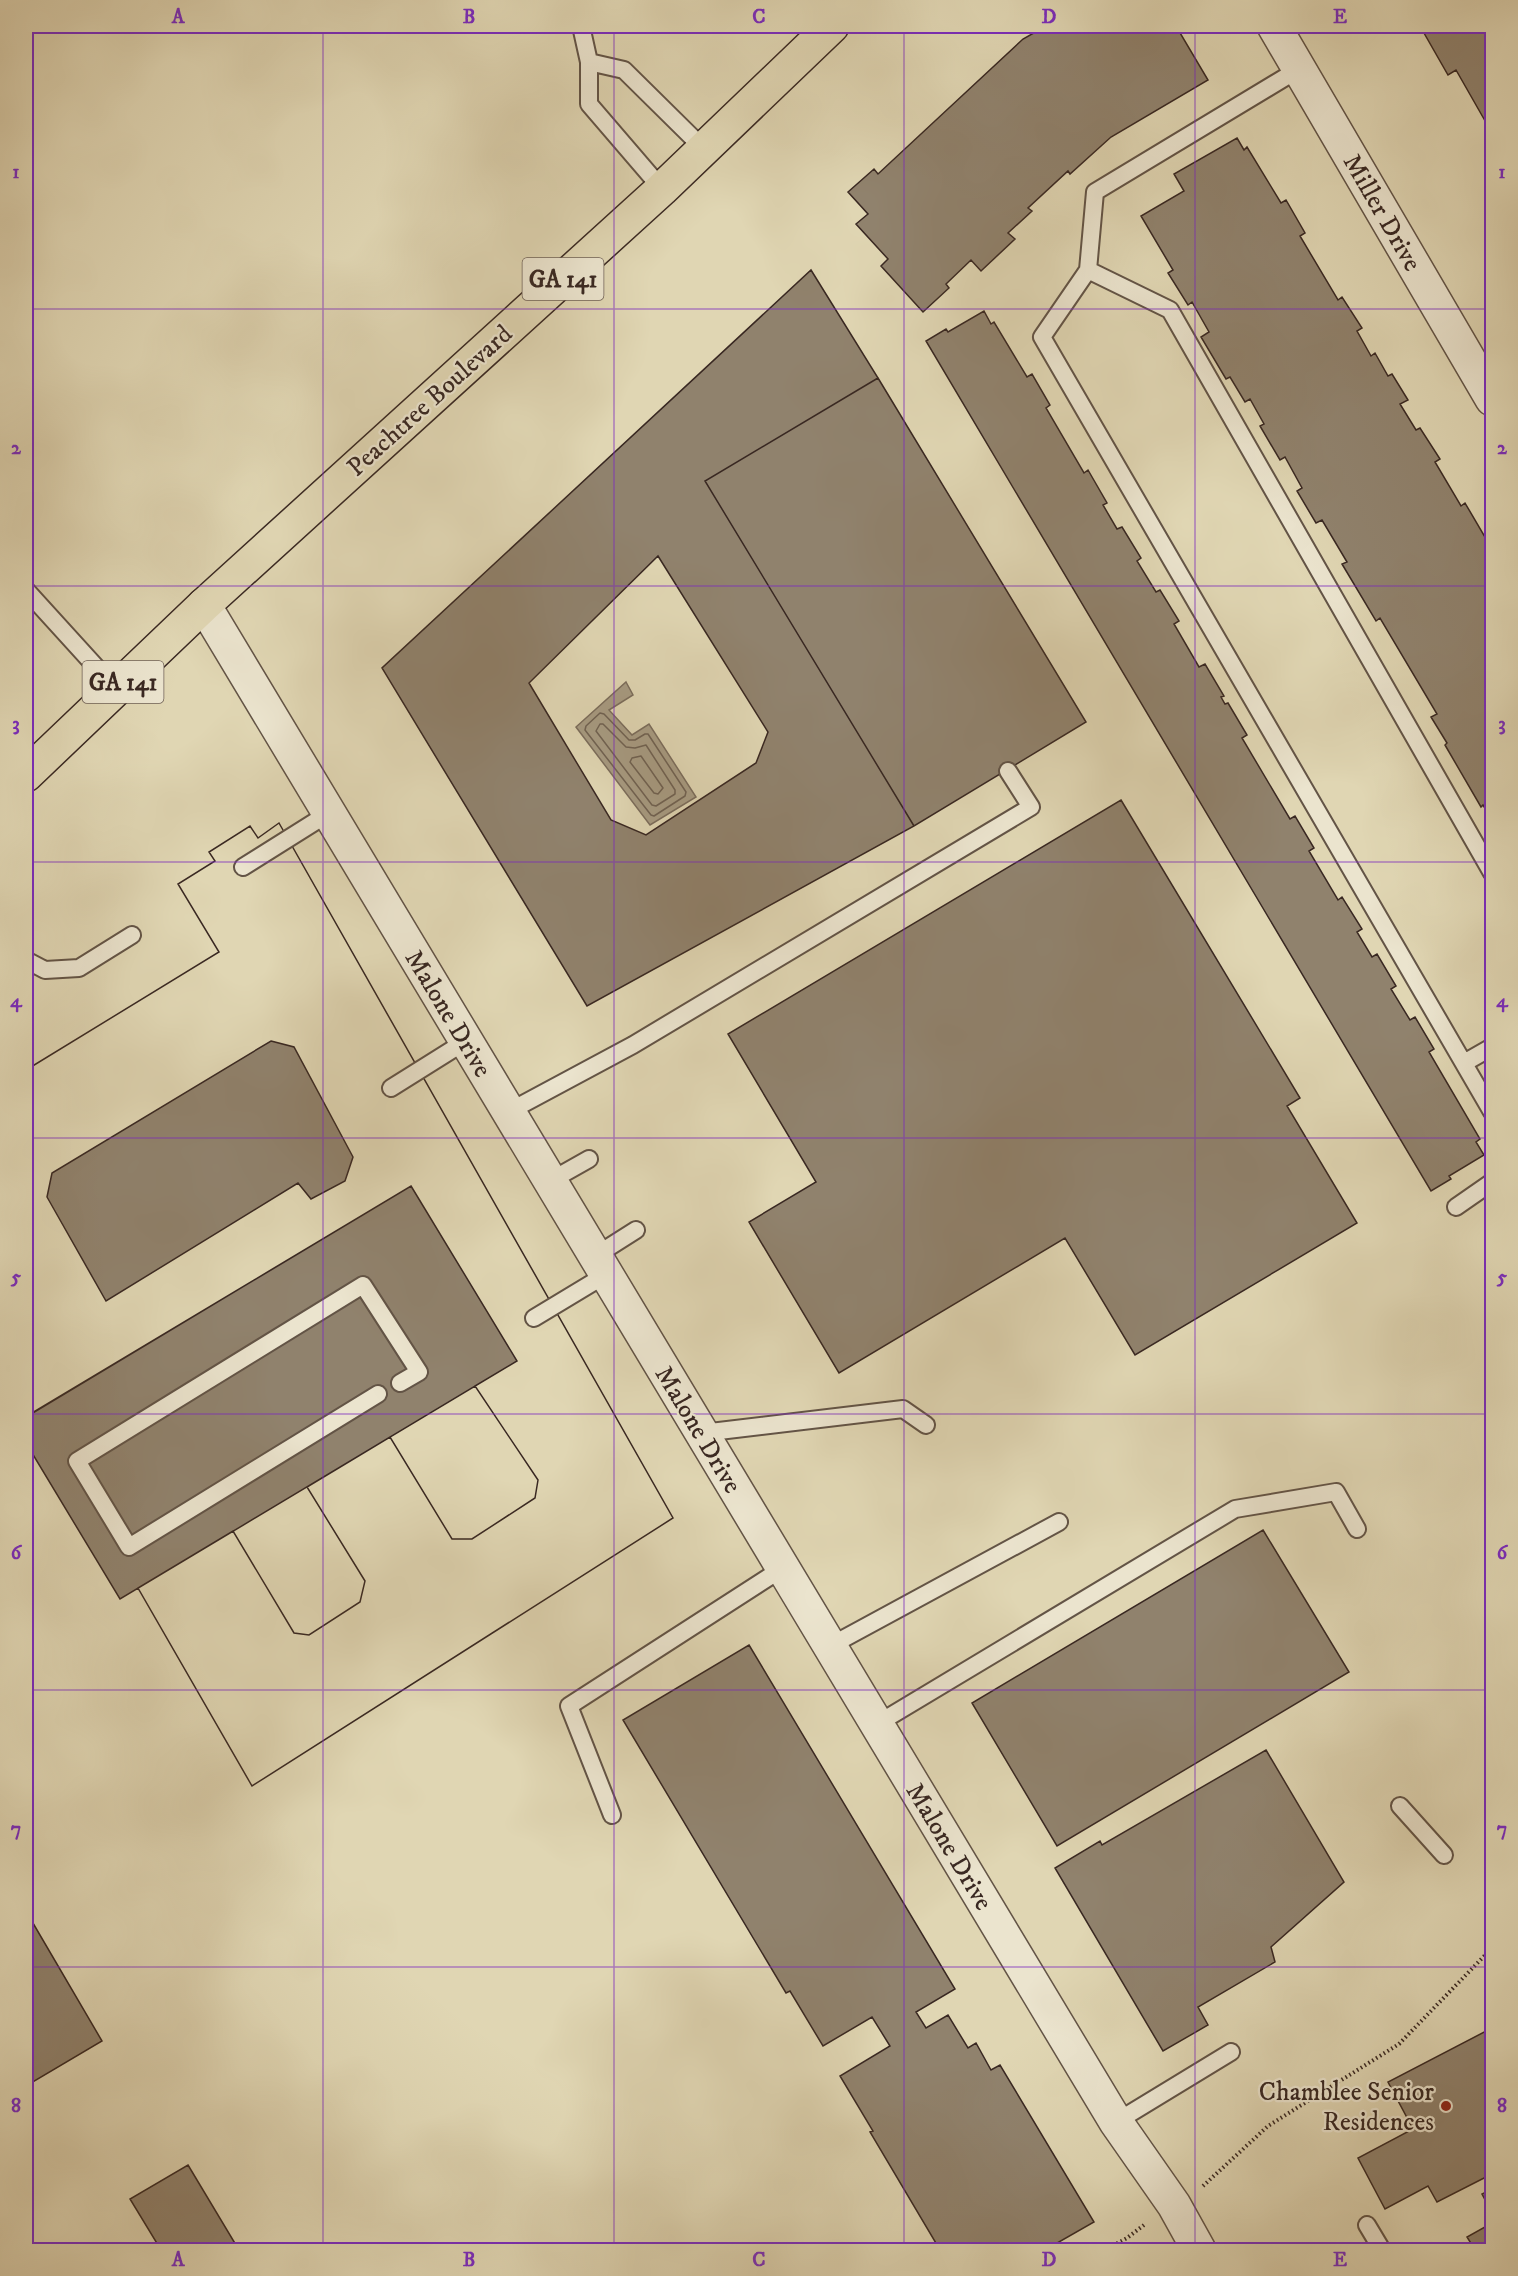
<svg xmlns="http://www.w3.org/2000/svg" width="1518" height="2276" font-family="'IM FELL DW Pica',serif">
<style>
.water{fill:#a79b82;stroke:#7b6d5c;stroke-width:1.5}
.lines{fill:none;stroke-linecap:round;stroke-linejoin:round}
.shore{stroke:#706252;stroke-width:1.5}
.building{fill:#90826d;stroke:#392822;stroke-width:1.5;fill-rule:evenodd}
.lane-casing{stroke:#635446;stroke-width:20}
.street-casing{stroke:#635446;stroke-width:36}
.highway-casing{stroke:#392822;stroke-width:36}
.path{stroke:#392822;stroke-width:4;stroke-dasharray:1.5 3;stroke-linecap:butt}
.lane{stroke:#ebe4ce;stroke-width:16}
.street{stroke:#ebe4ce;stroke-width:33}
.highway{stroke:#e0d6b3;stroke-width:33}
.grid{fill:none;stroke:#7b2cbf;stroke-width:1.5;stroke-opacity:0.55}
.poi-dot{fill:#8f2418;stroke:#ebe4ce;stroke-width:2}
.labels{text-anchor:middle;stroke-width:4.5;stroke-linejoin:round;paint-order:stroke}
.shield{fill:#ebe4ce;stroke:#6e6056;stroke-width:1.5}
.shield-label{font-size:24px;font-weight:bold;fill:#392822}
.street-label{font-size:26px;fill:#392822;stroke:#ebe4ce}
.poi-label{font-size:26px;fill:#392822;stroke:#ebe4ce;text-anchor:end}
.neatline{fill:none;stroke:#7b2cbf;stroke-width:2}
.grid-label{font-size:20px;text-anchor:middle;font-weight:bold;fill:#7b2cbf}
</style>
<rect width="100%" height="100%" fill="#e0d6b3"/>
<filter id="stains"><feTurbulence type="fractalNoise" baseFrequency=".00333" numOctaves="4"/><feColorMatrix values="0 0 0 0 .2 0 0 0 0 .09 0 0 0 0 .02 0 0 0 .5 -.17"/></filter>
<radialGradient id="worn" r=".72"><stop offset=".6" stop-color="#630" stop-opacity="0"/><stop offset="1" stop-color="#630" stop-opacity=".3"/></radialGradient>
<path class="water" d="M 626,682 L 633,695 L 609,710 L 632,735 L 649,724 L 696,797 L 650,825 L 576,727 Z"/>
<g class="lines">
<path class="shore" d="M 600,713 L 604,714 L 629,740 L 635,740 L 645,734 L 648,734 L 686,792 L 685,796 L 654,816 L 651,815 L 585,730 L 586,726 Z
M 600,724 L 603,724 L 626,747 L 635,748 L 646,745 L 675,790 L 675,794 L 656,806 L 652,805 L 596,731 Z
M 641,756 L 663,788 L 658,794 L 654,793 L 630,762 L 632,758 Z"/>
</g>
<path class="building" d="M 1046,26 L 1176,26 L 1208,80 L 1111,137 L 1070,174 L 1068,171 L 1028,208 L 1032,211 L 1008,233 L 1015,239 L 981,271 L 971,260 L 946,284 L 949,288 L 923,312 L 881,266 L 888,259 L 856,224 L 868,214 L 848,192 L 874,169 L 878,174 L 1023,39 Z
M 1420,26 L 1492,26 L 1492,133 L 1456,70 L 1448,75 Z
M 1237,138 L 1244,150 L 1247,147 L 1281,203 L 1286,200 L 1305,233 L 1300,236 L 1338,300 L 1342,297 L 1362,328 L 1357,331 L 1371,356 L 1375,353 L 1388,376 L 1392,374 L 1408,400 L 1400,404 L 1416,430 L 1420,428 L 1440,459 L 1435,462 L 1461,506 L 1465,503 L 1492,549 L 1492,820 L 1483,805 L 1481,807 L 1445,745 L 1447,743 L 1431,717 L 1437,714 L 1380,618 L 1376,621 L 1342,564 L 1347,562 L 1322,520 L 1316,523 L 1297,491 L 1302,488 L 1285,457 L 1280,460 L 1260,426 L 1264,424 L 1250,399 L 1245,402 L 1230,377 L 1226,379 L 1201,337 L 1209,332 L 1192,302 L 1188,305 L 1168,273 L 1173,270 L 1141,216 L 1184,191 L 1174,174 Z
M 811,270 L 878,378 L 705,481 L 914,826 L 587,1006 L 382,668 ZM 658,556 L 768,732 L 756,763 L 646,835 L 611,820 L 529,683 Z
M 984,311 L 991,324 L 994,322 L 1027,377 L 1032,374 L 1050,405 L 1046,408 L 1084,473 L 1088,470 L 1107,503 L 1103,505 L 1117,529 L 1122,527 L 1141,558 L 1137,561 L 1156,592 L 1160,590 L 1179,621 L 1174,624 L 1199,667 L 1205,664 L 1224,696 L 1221,697 L 1225,704 L 1228,703 L 1247,735 L 1242,738 L 1290,819 L 1295,816 L 1314,848 L 1309,851 L 1338,900 L 1342,897 L 1362,929 L 1357,932 L 1372,957 L 1377,954 L 1396,986 L 1391,989 L 1410,1020 L 1415,1017 L 1434,1049 L 1429,1052 L 1480,1139 L 1476,1142 L 1484,1155 L 1449,1176 L 1451,1179 L 1431,1191 L 926,341 L 946,329 L 948,332 Z
M 878,378 L 1086,722 L 914,826 L 705,481 Z
M 1121,800 L 1300,1098 L 1287,1106 L 1357,1223 L 1135,1355 L 1065,1238 L 839,1373 L 749,1222 L 816,1182 L 728,1034 Z
M 279,823 L 673,1518 L 252,1786 L 138,1588 L 233,1531 L 294,1633 L 309,1635 L 360,1602 L 365,1581 L 307,1487 L 390,1437 L 452,1539 L 472,1539 L 535,1498 L 538,1480 L 475,1386 L 517,1361 L 411,1186 L 32,1413 L 26,1403 L 26,1070 L 219,952 L 178,884 L 215,861 L 209,852 L 250,826 L 258,838 ZM 271,1041 L 294,1047 L 353,1157 L 345,1181 L 311,1199 L 298,1183 L 106,1301 L 47,1197 L 52,1173 Z
M 279,823 L 673,1518 L 252,1786 L 138,1588 L 233,1531 L 294,1633 L 309,1635 L 360,1602 L 365,1581 L 307,1487 L 390,1437 L 452,1539 L 472,1539 L 535,1498 L 538,1480 L 475,1386 L 517,1361 L 411,1186 L 32,1413 L 26,1403 L 26,1070 L 219,952 L 178,884 L 215,861 L 209,852 L 250,826 L 258,838 Z
M 411,1186 L 517,1361 L 120,1599 L 26,1443 L 26,1417 Z
M 1263,1530 L 1349,1672 L 1057,1846 L 972,1703 Z
M 749,1645 L 955,1989 L 916,2012 L 926,2028 L 948,2015 L 968,2048 L 976,2043 L 991,2070 L 1000,2065 L 1094,2222 L 1045,2250 L 940,2250 L 870,2132 L 873,2131 L 840,2076 L 890,2046 L 872,2017 L 823,2046 L 790,1991 L 786,1993 L 623,1720 Z
M 1266,1750 L 1344,1882 L 1271,1947 L 1275,1962 L 1198,2007 L 1208,2025 L 1163,2051 L 1055,1868 L 1100,1841 L 1102,1845 Z
M 30,1918 L 102,2041 L 26,2086 L 26,1921 Z
M 1492,2028 L 1492,2174 L 1437,2202 L 1428,2186 L 1385,2209 L 1358,2158 L 1413,2129 L 1388,2082 Z
M 188,2165 L 239,2250 L 161,2250 L 130,2199 Z
M 1492,2189 L 1492,2213 L 1482,2194 Z
M 1492,2223 L 1492,2249 L 1475,2250 L 1467,2237 Z"/>
<g class="lines">
<g class="lane-casing">
<path id="lane" d="M 581,26 L 589,62 L 589,104 L 662,189
M 589,62 L 624,70 L 705,150
M 1299,69 L 1095,192 L 1088,270 L 1170,310 L 1492,873
M 1088,270 L 1042,337 L 1492,1112
M 26,590 L 116,689
M 243,867 L 329,813
M 26,960 L 45,970 L 79,968 L 132,935
M 1464,1063 L 1492,1047
M 391,1088 L 466,1041
M 508,1112 L 633,1045 L 1031,807 L 1008,771
M 550,1181 L 589,1159
M 1456,1207 L 1492,1182
M 595,1256 L 636,1230
M 534,1318 L 607,1274
M 378,1394 L 129,1547 L 77,1461 L 363,1285 L 419,1372 L 400,1383
M 702,1433 L 903,1409 L 926,1425
M 830,1646 L 1059,1522
M 877,1724 L 1235,1509 L 1336,1492 L 1357,1529
M 1400,1806 L 1444,1855
M 612,1815 L 569,1706 L 783,1568
M 1116,2122 L 1231,2052
M 1367,2225 L 1382,2250"/>
</g>
<g class="street-casing">
<path id="street" d="M 1274,26 L 1492,399
M 204,605 L 1116,2122 L 1174,2205 L 1199,2250"/>
</g>
<g class="highway-casing">
<path id="highway" d="M 26,775 L 204,605 L 662,189 L 832,26"/>
</g>
<path class="path" d="M 1203,2186 L 1268,2126 L 1399,2044 L 1492,1948
M 1105,2250 L 1127,2238 L 1144,2225"/>
<use href="#lane" class="lane"/>
<use href="#street" class="street"/>
<use href="#highway" class="highway"/>
</g>
<path class="grid" d="M 323,26 L 323,2250M 614,26 L 614,2250M 904,26 L 904,2250M 1195,26 L 1195,2250M 26,309 L 1492,309M 26,586 L 1492,586M 26,862 L 1492,862M 26,1138 L 1492,1138M 26,1414 L 1492,1414M 26,1690 L 1492,1690M 26,1967 L 1492,1967"/>
<circle class="poi-dot" cx="1446" cy="2106" r="6"/>
<g class="labels">
<g class="shield">
<rect x="522.5" y="258" width="81" height="42" rx="4.5"/>
<rect x="82.5" y="661" width="81" height="42" rx="4.5"/>
</g>
<g class="shield-label">
<text x="563" y="287">GA 141</text>
<text x="123" y="690">GA 141</text>
</g>
<g class="street-label">
<text transform="translate(1383 212) rotate(60)" y="9">Miller Drive</text>
<text transform="translate(429 400) rotate(-42)" y="9">Peachtree Boulevard</text>
<text transform="translate(449 1013) rotate(59)" y="9">Malone Drive</text>
<text transform="translate(699 1429) rotate(59)" y="9">Malone Drive</text>
<text transform="translate(950 1846) rotate(59)" y="9">Malone Drive</text>
</g>
<g class="poi-label">
<text x="1434" y="2100">Chamblee Senior<tspan x="1434" dy="30">Residences</tspan></text>
</g>
</g>
<rect width="1518" height="2276" fill="none" stroke="#e0d6b3" stroke-width="66"/>
<rect x="33" y="33" width="1452" height="2210" class="neatline"/>
<g class="grid-label">
<text x="178" y="23">A</text>
<text x="469" y="23">B</text>
<text x="759" y="23">C</text>
<text x="1049" y="23">D</text>
<text x="1340" y="23">E</text>
<text x="16" y="178">1</text>
<text x="1502" y="178">1</text>
<text x="16" y="454">2</text>
<text x="1502" y="454">2</text>
<text x="16" y="730">3</text>
<text x="1502" y="730">3</text>
<text x="16" y="1007">4</text>
<text x="1502" y="1007">4</text>
<text x="16" y="1283">5</text>
<text x="1502" y="1283">5</text>
<text x="16" y="1559">6</text>
<text x="1502" y="1559">6</text>
<text x="16" y="1835">7</text>
<text x="1502" y="1835">7</text>
<text x="16" y="2112">8</text>
<text x="1502" y="2112">8</text>
<text x="178" y="2266">A</text>
<text x="469" y="2266">B</text>
<text x="759" y="2266">C</text>
<text x="1049" y="2266">D</text>
<text x="1340" y="2266">E</text>
</g>
<rect width="100%" height="100%" filter="url(#stains)"/>
<rect width="100%" height="100%" fill="url(#worn)"/>
</svg>
